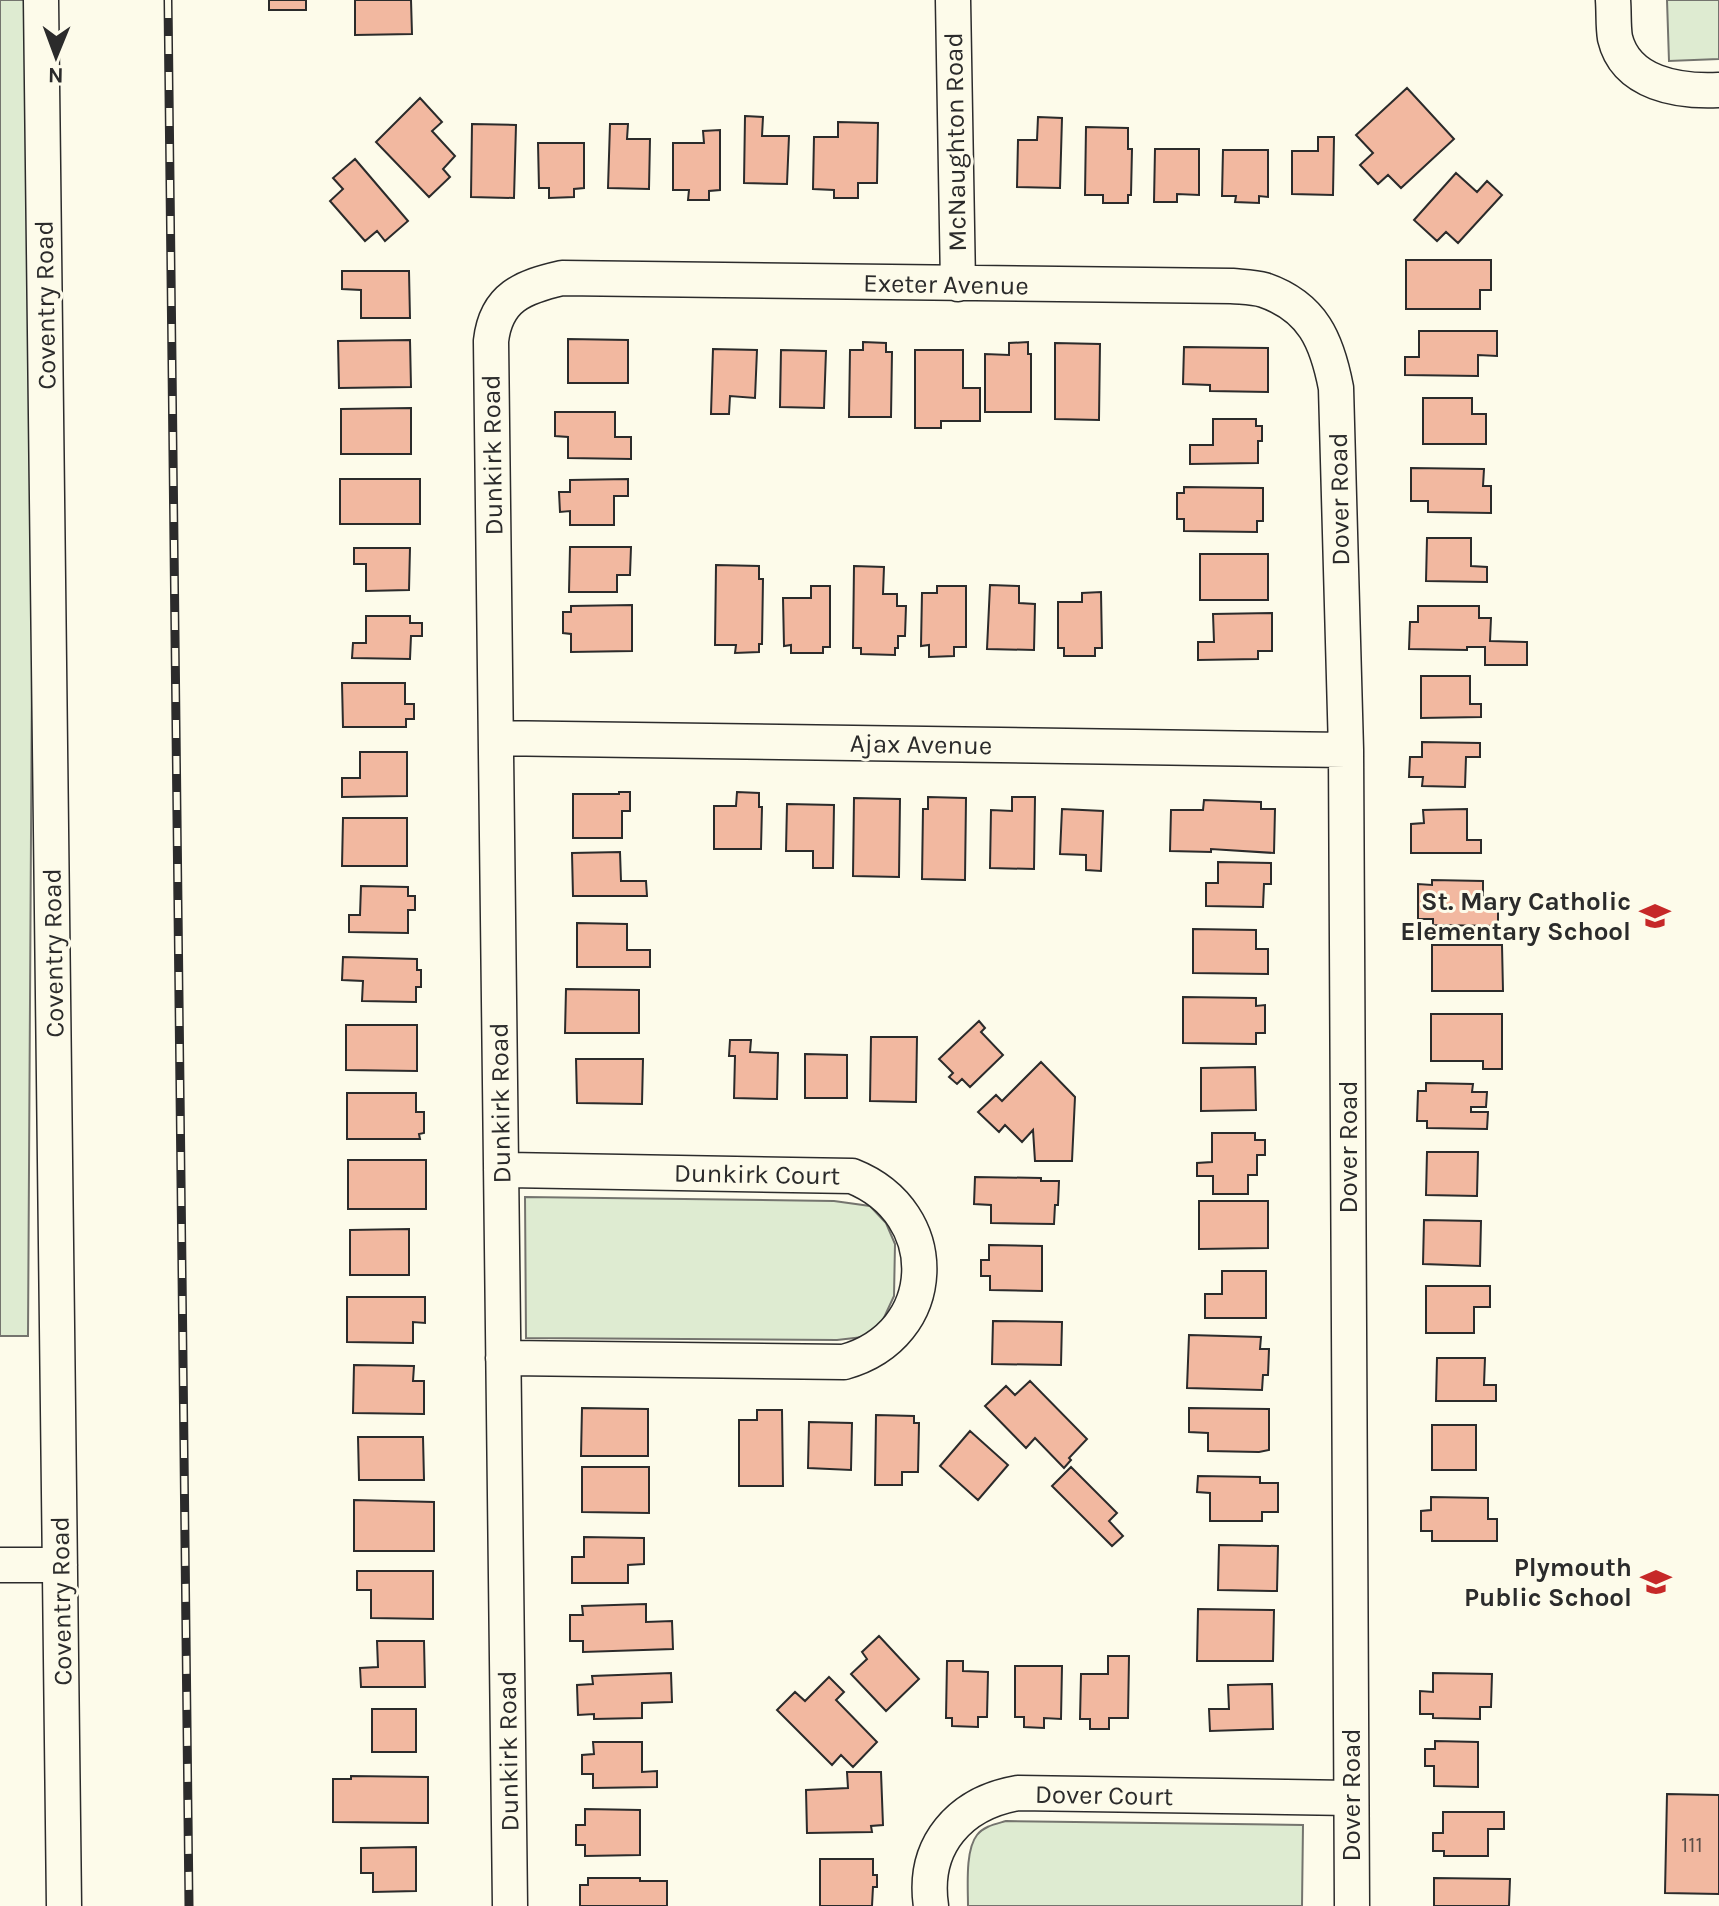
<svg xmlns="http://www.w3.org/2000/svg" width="1719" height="1906" font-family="Karla,sans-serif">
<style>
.green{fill:#deebd1;stroke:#74746e;stroke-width:2}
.building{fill:#f2b8a0;stroke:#2b2b2b;stroke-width:2}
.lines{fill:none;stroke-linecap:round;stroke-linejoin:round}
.street-casing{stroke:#2b2b2b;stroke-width:37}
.street{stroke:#fdfbea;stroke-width:34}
.rail-casing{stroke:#2b2b2b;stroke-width:9}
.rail{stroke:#fdfbea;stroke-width:6;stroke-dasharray:18;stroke-linecap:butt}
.labels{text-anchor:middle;stroke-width:6;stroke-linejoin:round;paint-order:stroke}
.number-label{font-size:22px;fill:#5d4e48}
.street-label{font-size:26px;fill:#2b2b2b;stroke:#fdfbea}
.poi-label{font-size:26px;font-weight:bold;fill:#2b2b2b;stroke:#fdfbea;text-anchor:end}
</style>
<rect width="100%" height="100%" fill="#fdfbea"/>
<path class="green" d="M 0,0 L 36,0 L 28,1336 L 0,1336 Z
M 1667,0 L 1719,0 L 1719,59 L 1669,61 Z
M 525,1197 L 834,1201 L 870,1206 L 886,1223 L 895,1244 L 894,1296 L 882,1322 L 863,1337 L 837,1340 L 526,1338 Z
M 1006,1821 L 1303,1825 L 1302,1906 L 968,1906 C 968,1887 965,1850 977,1835 C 984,1826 996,1824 1006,1821 Z"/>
<path class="building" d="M 269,0 L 306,0 L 306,10 L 269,10 Z
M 355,0 L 411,0 L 412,34 L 355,35 Z
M 1407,88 L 1454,139 L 1401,188 L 1388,175 L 1378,184 L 1360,165 L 1373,153 L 1356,135 Z
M 420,98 L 442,122 L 432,131 L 455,156 L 443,169 L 450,177 L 429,197 L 376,142 Z
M 745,116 L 763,117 L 762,136 L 789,136 L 787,184 L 744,183 Z
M 1038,117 L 1062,118 L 1060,188 L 1017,187 L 1018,140 L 1037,140 Z
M 838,122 L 878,123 L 877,183 L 858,183 L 858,198 L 834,198 L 834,190 L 813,189 L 814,137 L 838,137 Z
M 472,124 L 516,125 L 514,198 L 471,197 Z
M 610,124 L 628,124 L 627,139 L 650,139 L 649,189 L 608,188 Z
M 1086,127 L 1128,128 L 1128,149 L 1132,149 L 1131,195 L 1128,195 L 1128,203 L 1103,203 L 1103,195 L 1085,195 Z
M 720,130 L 720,190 L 709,191 L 709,200 L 688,200 L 689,190 L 673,190 L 673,143 L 704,143 L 703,131 Z
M 1318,137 L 1334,137 L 1333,195 L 1292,194 L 1292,151 L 1318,151 Z
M 538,143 L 584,143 L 584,188 L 574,189 L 574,197 L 549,198 L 549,188 L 539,188 Z
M 1155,149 L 1199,149 L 1199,195 L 1177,194 L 1177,202 L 1154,202 Z
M 1223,150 L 1268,150 L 1268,197 L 1259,196 L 1259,203 L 1235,202 L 1236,196 L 1222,196 Z
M 355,159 L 408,221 L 385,241 L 377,231 L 365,241 L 330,201 L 343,189 L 333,178 Z
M 1456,173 L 1477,192 L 1487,181 L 1502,195 L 1458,243 L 1446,232 L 1437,241 L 1414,220 Z
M 1406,260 L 1491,260 L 1491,290 L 1480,290 L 1480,309 L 1406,309 Z
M 342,271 L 409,271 L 410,318 L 361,318 L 361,290 L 342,289 Z
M 1419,331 L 1497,331 L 1497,356 L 1478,355 L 1478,376 L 1405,375 L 1405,357 L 1419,357 Z
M 568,339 L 628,340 L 628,383 L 568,383 Z
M 410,340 L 411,387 L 339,388 L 338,341 Z
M 863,342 L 886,343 L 886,352 L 892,352 L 891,417 L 849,417 L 850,350 L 863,350 Z
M 1028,342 L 1028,354 L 1031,354 L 1031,412 L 985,412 L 985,354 L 1009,355 L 1009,343 Z
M 1055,343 L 1100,344 L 1099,420 L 1055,419 Z
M 1184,347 L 1268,348 L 1268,392 L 1210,391 L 1210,385 L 1183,384 Z
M 713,349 L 757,350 L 755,398 L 730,396 L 729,414 L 711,414 Z
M 781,350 L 826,351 L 824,408 L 780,407 Z
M 915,350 L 963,350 L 963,388 L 980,388 L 980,421 L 941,421 L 941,428 L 915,428 Z
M 1423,398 L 1472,398 L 1472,414 L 1486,414 L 1486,444 L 1423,444 Z
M 411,408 L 411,454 L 341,454 L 341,409 Z
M 555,412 L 615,412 L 615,437 L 631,437 L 631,459 L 568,458 L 568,437 L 555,436 Z
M 1213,419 L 1256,419 L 1256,426 L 1262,426 L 1262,441 L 1258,441 L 1258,463 L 1190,464 L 1190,445 L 1213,445 Z
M 1411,468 L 1484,469 L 1483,486 L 1491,486 L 1491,513 L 1428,512 L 1428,501 L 1411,501 Z
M 340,479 L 420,479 L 420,524 L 340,524 Z
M 628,479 L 628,496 L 614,496 L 614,525 L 570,525 L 570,511 L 560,512 L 559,492 L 570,492 L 570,480 Z
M 1184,487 L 1263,488 L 1263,521 L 1257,521 L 1257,532 L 1184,531 L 1184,519 L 1177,519 L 1177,493 L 1184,493 Z
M 1427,538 L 1471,538 L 1471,566 L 1487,567 L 1487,582 L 1426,581 Z
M 570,547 L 631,547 L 630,575 L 617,575 L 617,592 L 569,592 Z
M 354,548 L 410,548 L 409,590 L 366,591 L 366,564 L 354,564 Z
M 1200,554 L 1268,554 L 1268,600 L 1200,600 Z
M 716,565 L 759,566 L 759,579 L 763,579 L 762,644 L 759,644 L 759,652 L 735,653 L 736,645 L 715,645 Z
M 854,566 L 884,567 L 883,594 L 897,594 L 897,606 L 906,606 L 905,636 L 898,636 L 898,648 L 895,648 L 895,655 L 861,654 L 861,648 L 853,648 Z
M 990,585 L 1019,586 L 1019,603 L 1035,604 L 1034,650 L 987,649 Z
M 811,586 L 830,586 L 830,647 L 823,647 L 823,653 L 791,653 L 791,645 L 784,646 L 783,598 L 811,598 Z
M 937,586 L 966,586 L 966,647 L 954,647 L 954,656 L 929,657 L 929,645 L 921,646 L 922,593 L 937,593 Z
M 1101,592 L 1102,648 L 1095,648 L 1095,656 L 1064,656 L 1064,648 L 1058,648 L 1058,602 L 1082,602 L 1082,593 Z
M 632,605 L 632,651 L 571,652 L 571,634 L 563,633 L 563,612 L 571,612 L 571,606 Z
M 1418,606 L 1479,606 L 1479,618 L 1491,618 L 1490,641 L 1527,642 L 1527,665 L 1485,665 L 1485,647 L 1467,647 L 1467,650 L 1409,649 L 1410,622 L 1418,622 Z
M 1272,613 L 1272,651 L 1258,651 L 1258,659 L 1198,660 L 1198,642 L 1214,642 L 1213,614 Z
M 366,616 L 410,616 L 410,623 L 422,623 L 422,636 L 411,636 L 410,659 L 352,658 L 353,643 L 366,643 Z
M 1421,676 L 1470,676 L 1470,704 L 1481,704 L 1481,717 L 1421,718 Z
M 342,683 L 405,683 L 405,704 L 414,704 L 414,719 L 406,719 L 406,727 L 343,727 Z
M 1422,742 L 1480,743 L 1480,757 L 1466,757 L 1465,787 L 1422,786 L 1423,777 L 1409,777 L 1410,757 L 1422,757 Z
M 360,752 L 407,752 L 407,796 L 342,797 L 342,778 L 360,778 Z
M 619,792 L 630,792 L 630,811 L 622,811 L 622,838 L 573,838 L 573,794 L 619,794 Z
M 737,792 L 759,793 L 759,807 L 762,807 L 761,849 L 714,849 L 714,806 L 736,806 Z
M 928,797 L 966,798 L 965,880 L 922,879 L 923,809 L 928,809 Z
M 1012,797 L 1035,797 L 1034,869 L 990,868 L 991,810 L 1012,811 Z
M 854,798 L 900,799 L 899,877 L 853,876 Z
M 1204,800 L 1261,802 L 1261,809 L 1275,809 L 1274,853 L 1211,849 L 1211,852 L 1170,851 L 1171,810 L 1203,810 Z
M 787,804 L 834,805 L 833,868 L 813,868 L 813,851 L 786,851 Z
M 1062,809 L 1103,811 L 1101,871 L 1086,870 L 1086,855 L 1060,854 Z
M 1467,809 L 1467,840 L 1481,840 L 1481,853 L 1411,853 L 1411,824 L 1424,823 L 1423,810 Z
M 343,818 L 407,818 L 407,866 L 342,866 Z
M 620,852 L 621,881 L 646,881 L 647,896 L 573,896 L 572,853 Z
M 1218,862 L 1271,863 L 1271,884 L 1264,884 L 1263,907 L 1206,906 L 1206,883 L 1218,883 Z
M 1432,880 L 1483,881 L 1483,906 L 1498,906 L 1498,926 L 1433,925 L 1433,919 L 1418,919 L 1418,884 L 1432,885 Z
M 361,886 L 408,887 L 408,896 L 415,896 L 415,910 L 408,910 L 408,933 L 349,932 L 349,915 L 360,915 Z
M 577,923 L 627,924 L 627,950 L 650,950 L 650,967 L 577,967 Z
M 1193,929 L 1256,930 L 1256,949 L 1268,949 L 1268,974 L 1193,973 Z
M 1432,945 L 1502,945 L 1503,991 L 1432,991 Z
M 343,957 L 417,959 L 417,970 L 421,970 L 421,987 L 416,987 L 416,1002 L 362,1001 L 363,981 L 342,980 Z
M 566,989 L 639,990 L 639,1033 L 565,1033 Z
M 1183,997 L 1256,998 L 1256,1006 L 1265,1005 L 1265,1033 L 1256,1033 L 1256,1044 L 1183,1043 Z
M 1431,1014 L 1502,1014 L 1502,1069 L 1483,1069 L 1483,1061 L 1431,1061 Z
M 979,1021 L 985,1028 L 981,1032 L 1003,1055 L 970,1087 L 962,1079 L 957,1084 L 949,1077 L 953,1073 L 939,1059 Z
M 346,1025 L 417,1025 L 417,1071 L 346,1070 Z
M 871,1037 L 917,1037 L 916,1102 L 870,1101 Z
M 730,1040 L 751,1040 L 750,1052 L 778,1053 L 777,1099 L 734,1098 L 735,1056 L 729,1056 Z
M 805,1054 L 847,1055 L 847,1098 L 805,1098 Z
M 576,1059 L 643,1059 L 642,1104 L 577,1103 Z
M 1041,1062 L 1075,1097 L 1072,1161 L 1035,1161 L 1033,1130 L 1022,1142 L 1005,1125 L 999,1132 L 978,1112 L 996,1095 L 1002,1101 Z
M 1255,1067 L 1256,1110 L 1201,1111 L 1201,1068 Z
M 1426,1083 L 1473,1084 L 1472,1092 L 1487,1092 L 1486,1107 L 1471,1107 L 1471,1112 L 1488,1112 L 1487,1129 L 1427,1128 L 1427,1121 L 1417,1121 L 1418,1091 L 1426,1091 Z
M 347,1093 L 416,1093 L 416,1112 L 424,1112 L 424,1133 L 419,1134 L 420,1139 L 347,1139 Z
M 1212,1133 L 1255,1133 L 1255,1140 L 1265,1140 L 1265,1155 L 1257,1155 L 1257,1175 L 1248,1175 L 1248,1194 L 1213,1194 L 1213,1176 L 1197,1176 L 1197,1163 L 1212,1162 Z
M 1427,1152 L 1478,1152 L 1477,1196 L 1426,1195 Z
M 348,1160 L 426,1160 L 426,1209 L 348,1209 Z
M 975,1177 L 1041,1178 L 1041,1181 L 1059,1181 L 1058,1205 L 1055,1205 L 1054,1224 L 991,1223 L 991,1205 L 974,1204 Z
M 1199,1201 L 1268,1201 L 1268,1248 L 1199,1249 Z
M 1424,1220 L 1481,1221 L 1480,1266 L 1423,1264 Z
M 409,1229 L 409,1275 L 350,1275 L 350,1230 Z
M 989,1245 L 1042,1246 L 1042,1291 L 990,1290 L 990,1276 L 981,1276 L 981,1260 L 989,1260 Z
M 1222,1271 L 1266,1271 L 1266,1318 L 1205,1318 L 1205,1294 L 1222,1294 Z
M 1426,1286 L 1490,1286 L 1490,1307 L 1474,1307 L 1474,1333 L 1426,1333 Z
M 347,1297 L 425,1297 L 425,1323 L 413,1322 L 413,1343 L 347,1342 Z
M 993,1321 L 1062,1322 L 1061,1365 L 992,1364 Z
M 1189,1335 L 1261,1337 L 1260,1349 L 1269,1349 L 1268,1375 L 1263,1375 L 1262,1390 L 1187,1388 Z
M 1437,1358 L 1485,1358 L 1484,1385 L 1496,1385 L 1496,1401 L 1436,1401 Z
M 354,1365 L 414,1366 L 413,1381 L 424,1381 L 424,1414 L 353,1413 Z
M 1030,1381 L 1087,1439 L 1069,1458 L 1071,1460 L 1064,1468 L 1035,1438 L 1026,1448 L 985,1406 L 1006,1386 L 1015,1395 Z
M 582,1408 L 648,1409 L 648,1456 L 581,1456 Z
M 1189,1408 L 1269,1409 L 1269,1450 L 1259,1452 L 1208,1451 L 1208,1433 L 1189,1432 Z
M 757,1410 L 782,1410 L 783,1486 L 739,1486 L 739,1420 L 757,1420 Z
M 876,1415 L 914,1416 L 914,1423 L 919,1423 L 918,1472 L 902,1472 L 902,1485 L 875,1485 Z
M 809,1422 L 852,1423 L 851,1470 L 808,1468 Z
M 1432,1425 L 1476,1425 L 1476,1470 L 1432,1470 Z
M 970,1431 L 1008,1465 L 978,1500 L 940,1466 Z
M 358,1437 L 423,1437 L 424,1480 L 359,1480 Z
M 582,1467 L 649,1467 L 649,1513 L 582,1512 Z
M 1071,1467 L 1117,1513 L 1109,1521 L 1123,1536 L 1112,1546 L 1052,1486 Z
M 1198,1476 L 1260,1477 L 1260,1483 L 1278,1483 L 1278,1512 L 1262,1512 L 1262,1521 L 1210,1521 L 1210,1493 L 1197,1492 Z
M 1431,1497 L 1488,1498 L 1488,1519 L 1497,1519 L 1497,1541 L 1432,1541 L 1432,1531 L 1421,1531 L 1421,1511 L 1431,1510 Z
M 354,1500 L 434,1502 L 434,1551 L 354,1551 Z
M 584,1537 L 644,1538 L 644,1564 L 628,1565 L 628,1583 L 572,1583 L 572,1557 L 584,1557 Z
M 1219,1545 L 1278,1546 L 1277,1591 L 1218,1590 Z
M 357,1571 L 433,1571 L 433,1619 L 371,1618 L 371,1590 L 357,1590 Z
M 646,1604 L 646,1622 L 672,1621 L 673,1649 L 583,1652 L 583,1641 L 570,1641 L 570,1615 L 583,1615 L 582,1606 Z
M 1198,1609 L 1274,1610 L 1273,1661 L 1197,1661 Z
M 879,1636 L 919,1679 L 886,1711 L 851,1674 L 867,1659 L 862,1652 Z
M 377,1641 L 424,1641 L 425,1687 L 361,1687 L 360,1668 L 378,1667 Z
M 1108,1656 L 1129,1656 L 1128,1718 L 1109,1718 L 1109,1729 L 1090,1729 L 1090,1719 L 1080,1719 L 1081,1674 L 1108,1674 Z
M 947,1661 L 963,1661 L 963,1671 L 988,1672 L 987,1717 L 978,1717 L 978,1727 L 952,1726 L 952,1718 L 946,1718 Z
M 1015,1666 L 1062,1666 L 1061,1719 L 1044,1718 L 1044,1728 L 1024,1727 L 1024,1717 L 1015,1717 Z
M 671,1673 L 672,1702 L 642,1703 L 642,1718 L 594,1719 L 594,1714 L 578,1715 L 577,1685 L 593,1684 L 592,1676 Z
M 1433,1673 L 1492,1674 L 1491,1707 L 1480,1707 L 1480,1719 L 1433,1718 L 1433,1714 L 1420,1714 L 1420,1691 L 1433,1692 Z
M 829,1677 L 844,1692 L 836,1700 L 877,1742 L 853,1767 L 841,1755 L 832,1765 L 777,1710 L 795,1692 L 805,1701 Z
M 1272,1684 L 1273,1729 L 1210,1731 L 1209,1709 L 1229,1709 L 1228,1685 Z
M 372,1709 L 416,1709 L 416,1752 L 372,1752 Z
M 1435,1741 L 1478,1742 L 1478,1787 L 1434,1786 L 1434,1766 L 1425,1766 L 1425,1749 L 1435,1749 Z
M 593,1742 L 642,1742 L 642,1772 L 657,1771 L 657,1787 L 593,1788 L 593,1774 L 582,1774 L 582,1755 L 594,1754 Z
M 847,1772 L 881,1772 L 883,1825 L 871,1826 L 872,1832 L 807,1833 L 806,1790 L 848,1788 Z
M 351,1776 L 428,1777 L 428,1823 L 333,1822 L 333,1779 L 351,1779 Z
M 1667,1794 L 1719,1795 L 1719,1894 L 1665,1893 Z
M 585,1809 L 640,1810 L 640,1855 L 585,1856 L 585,1845 L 576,1845 L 576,1825 L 585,1825 Z
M 1443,1812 L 1504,1812 L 1504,1829 L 1488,1829 L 1488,1856 L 1444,1856 L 1444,1851 L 1433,1851 L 1433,1833 L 1443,1833 Z
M 416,1847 L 416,1891 L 373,1892 L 373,1873 L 361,1873 L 361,1848 Z
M 820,1859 L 873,1859 L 873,1875 L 877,1875 L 877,1887 L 873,1887 L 872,1906 L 820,1906 Z
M 588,1878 L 640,1878 L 640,1881 L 667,1881 L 667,1906 L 580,1906 L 580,1885 L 588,1885 Z
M 1434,1878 L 1510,1879 L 1509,1906 L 1434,1906 Z"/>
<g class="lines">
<g class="street-casing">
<path id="street" d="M 41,0 L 64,1906
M 953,0 L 958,284
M 1613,0 C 1614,13 1613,26 1615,38 C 1626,84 1679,92 1719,90
M 496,738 L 1346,750
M 501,1170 L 852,1176 C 945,1213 941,1335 844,1362 L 503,1358
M 0,1565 L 60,1565
M 510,1906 L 491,341 C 496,297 523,287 562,278 L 1232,286 C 1242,287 1254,287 1264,290 C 1313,307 1327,341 1336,388 L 1346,750 L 1352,1906
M 931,1906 C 922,1845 960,1803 1018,1793 L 1351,1798"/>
</g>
<use href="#street" class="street"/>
<g class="rail-casing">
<path id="rail" d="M 168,0 L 189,1906"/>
</g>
<use href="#rail" class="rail"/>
</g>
<defs>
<g id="school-bare" transform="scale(2.4)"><path d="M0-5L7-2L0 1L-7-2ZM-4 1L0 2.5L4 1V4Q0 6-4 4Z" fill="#c62828" stroke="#fdfbea" stroke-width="2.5" paint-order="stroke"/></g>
</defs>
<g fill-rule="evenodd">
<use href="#school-bare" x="1655" y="916"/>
<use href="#school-bare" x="1656" y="1582"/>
</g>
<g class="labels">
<g class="number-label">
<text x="1692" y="1852">111</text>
</g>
<g class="street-label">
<text transform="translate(955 142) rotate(-91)" y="9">McNaughton Road</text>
<text transform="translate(946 284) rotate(1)" y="9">Exeter Avenue</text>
<text transform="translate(45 305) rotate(-91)" y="9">Coventry Road</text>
<text transform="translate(492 455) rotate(-91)" y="9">Dunkirk Road</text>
<text transform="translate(1339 499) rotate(-91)" y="9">Dover Road</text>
<text transform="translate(921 744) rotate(1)" y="9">Ajax Avenue</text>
<text transform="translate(53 953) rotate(-91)" y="9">Coventry Road</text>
<text transform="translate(500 1103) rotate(-91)" y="9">Dunkirk Road</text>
<text transform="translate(1348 1147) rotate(-90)" y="9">Dover Road</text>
<text transform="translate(757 1174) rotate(1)" y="9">Dunkirk Court</text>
<text transform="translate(61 1601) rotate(-91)" y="9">Coventry Road</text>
<text transform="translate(508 1751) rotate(-91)" y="9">Dunkirk Road</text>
<text transform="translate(1104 1795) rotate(1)" y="9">Dover Court</text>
<text transform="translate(1351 1795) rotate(-90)" y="9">Dover Road</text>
</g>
<g class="poi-label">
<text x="1631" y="910">St. Mary Catholic<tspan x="1631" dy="30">Elementary School</tspan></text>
<text x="1632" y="1576">Plymouth<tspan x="1632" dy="30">Public School</tspan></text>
</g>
</g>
<g transform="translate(56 56) rotate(181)" stroke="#fdfbea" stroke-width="6" paint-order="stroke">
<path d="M0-6L14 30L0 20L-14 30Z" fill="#2b2b2b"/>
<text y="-12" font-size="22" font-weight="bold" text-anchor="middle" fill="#2b2b2b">N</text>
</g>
</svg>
